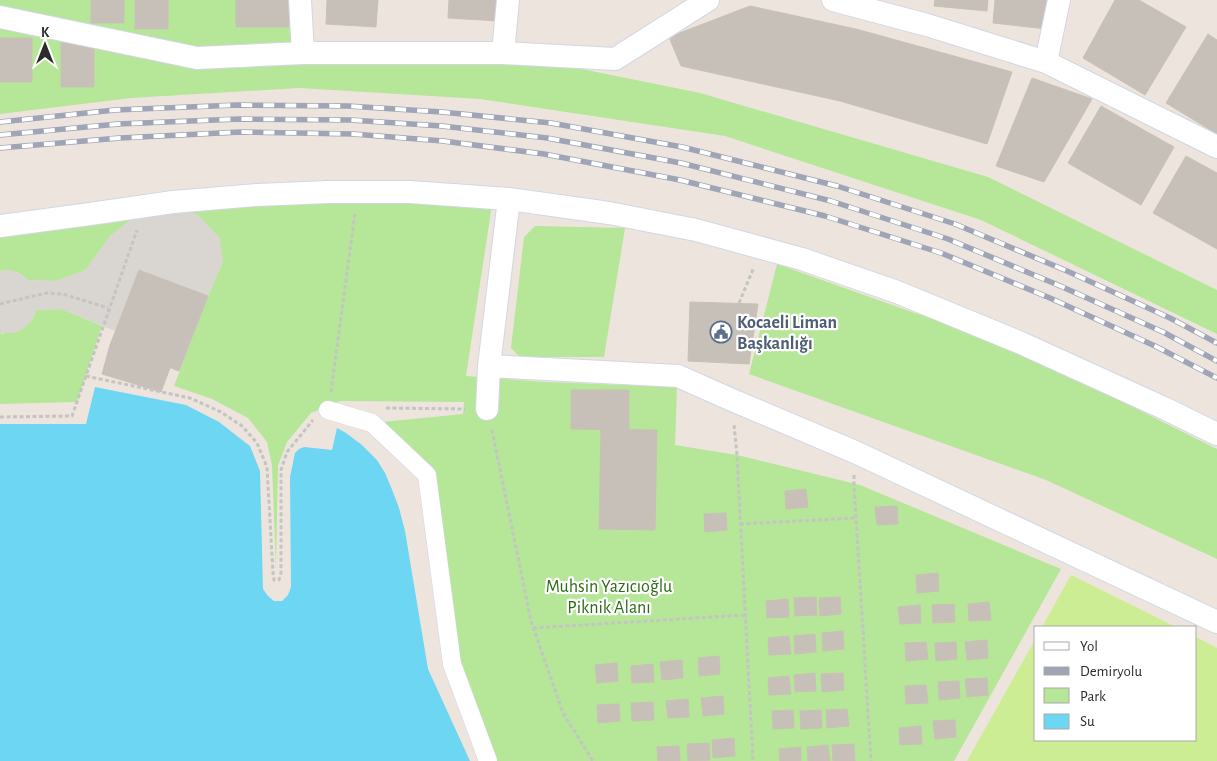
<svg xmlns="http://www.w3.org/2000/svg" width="1217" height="761" font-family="'Alegreya Sans',sans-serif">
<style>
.green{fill:#b6e697}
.pitch{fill:#cced93}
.plaza{fill:#d9d5d0}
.water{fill:#6cd6f3}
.building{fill:#c6c0b8;stroke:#c9c1b6}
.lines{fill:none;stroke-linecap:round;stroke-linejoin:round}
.pedestrian-casing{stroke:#d2d6e4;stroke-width:19}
.minor-casing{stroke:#d2d6e4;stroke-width:24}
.path{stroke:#c4c4c4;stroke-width:3;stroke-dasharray:4 2.5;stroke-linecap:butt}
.pedestrian{stroke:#fff;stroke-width:18}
.minor{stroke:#fff;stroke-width:22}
.rail-casing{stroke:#9fa4b6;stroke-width:5.5}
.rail{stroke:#fff;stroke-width:4;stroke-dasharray:11;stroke-linecap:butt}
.labels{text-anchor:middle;stroke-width:4.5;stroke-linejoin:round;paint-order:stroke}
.service-label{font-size:18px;font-weight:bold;fill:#4e5e75;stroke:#fff;text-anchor:start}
.park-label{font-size:18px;fill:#2e6b18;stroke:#fff}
</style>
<rect width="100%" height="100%" fill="#ede5dd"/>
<path class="green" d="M 0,0 L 300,0 L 303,52 L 503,53 L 700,93 L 988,177 L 1217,290 L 1217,334 L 981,220 L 725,136 L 480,99 L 299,88 L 131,98 L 0,114 Z
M 493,198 L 466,376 L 546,382 L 677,387 L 675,445 L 737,455 L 860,485 L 1061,569 L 954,761 L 488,761 L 452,664 L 427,476 L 372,423 L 463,414 L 464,402 L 340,401 L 311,413 L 287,442 L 278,466 L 276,569 L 272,465 L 267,442 L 248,418 L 212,399 L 174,386 L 208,296 L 223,261 L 173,202 Z
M 133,208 L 129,221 L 110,236 L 86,270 L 57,281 L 28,280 L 19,273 L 9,270 L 0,271 L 0,226 Z
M 535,226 L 625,228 L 604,357 L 520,357 L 511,348 L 524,237 Z
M 777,264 L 1016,349 L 1217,449 L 1217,559 L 1046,480 L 749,374 Z
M 62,309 L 102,326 L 77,402 L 0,404 L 0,333 L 3,334 L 32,320 L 36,310 Z"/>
<path class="pitch" d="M 1071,575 L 1176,627 L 1042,627 Z
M 1196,637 L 1217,648 L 1217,761 L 967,761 L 1036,638 L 1036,740 L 1196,740 Z"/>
<path class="plaza" d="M 173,202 L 199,216 L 220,238 L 223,261 L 208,296 L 139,270 L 115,331 L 62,309 L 36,310 L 32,320 L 24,328 L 14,333 L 0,333 L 0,271 L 9,270 L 19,273 L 28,280 L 57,281 L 86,270 L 110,236 L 129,221 L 133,208 Z"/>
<path class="water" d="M 95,387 L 186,405 L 219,422 L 250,446 L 260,471 L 263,589 L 268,596 L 274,601 L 282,601 L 288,595 L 291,587 L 290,477 L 295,453 L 299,449 L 304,447 L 332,450 L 337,428 L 346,433 L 362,445 L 377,460 L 385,473 L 391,487 L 399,508 L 405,531 L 428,669 L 470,761 L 0,761 L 0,424 L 86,424 Z"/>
<path class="building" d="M 91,0 L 124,0 L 124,23 L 91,23 Z
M 135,0 L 168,0 L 168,29 L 135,29 Z
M 236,0 L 289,0 L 289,27 L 236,27 Z
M 327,0 L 378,0 L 376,27 L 326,24 Z
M 449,0 L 500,0 L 499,21 L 448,18 Z
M 935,0 L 988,0 L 987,11 L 934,6 Z
M 995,0 L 1049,0 L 1046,29 L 993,23 Z
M 1115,0 L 1139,0 L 1186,27 L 1145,95 L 1083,58 Z
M 750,6 L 856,29 L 840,101 L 681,66 L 669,37 Z
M 856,29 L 1012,72 L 987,144 L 840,101 Z
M 1208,34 L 1217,40 L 1217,134 L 1166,103 Z
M 0,38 L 32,38 L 32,82 L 0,82 Z
M 61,43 L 94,43 L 94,87 L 61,87 Z
M 1032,78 L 1092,99 L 1044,182 L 996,166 Z
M 1101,106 L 1174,147 L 1141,205 L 1068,163 Z
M 1186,156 L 1217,173 L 1217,249 L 1153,213 Z
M 139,270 L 208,296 L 179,371 L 110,345 Z
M 690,302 L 758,304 L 749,364 L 688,361 Z
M 110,345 L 170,368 L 161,392 L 102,374 Z
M 571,390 L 629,390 L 629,430 L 571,429 Z
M 601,429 L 657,430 L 655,530 L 599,529 Z
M 806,489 L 808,507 L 786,509 L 785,491 Z
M 897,506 L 898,524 L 877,525 L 875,507 Z
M 726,513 L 727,530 L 705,532 L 704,514 Z
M 938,573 L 939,591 L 917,593 L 916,575 Z
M 816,597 L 817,615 L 795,616 L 794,598 Z
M 840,597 L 841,614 L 820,616 L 819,598 Z
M 788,599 L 789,617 L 767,618 L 766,601 Z
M 989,602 L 991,620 L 969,621 L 968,604 Z
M 954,604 L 955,622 L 933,623 L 932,605 Z
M 920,605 L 921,623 L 900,624 L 898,607 Z
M 843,631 L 844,649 L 823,651 L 822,633 Z
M 815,634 L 816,652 L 795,654 L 794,636 Z
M 789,636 L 791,654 L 769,655 L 768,638 Z
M 987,640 L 988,658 L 967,660 L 965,642 Z
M 926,642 L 928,659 L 906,661 L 905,643 Z
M 956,642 L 957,659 L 936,661 L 935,643 Z
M 719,656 L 720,674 L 699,676 L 698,658 Z
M 682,660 L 683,678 L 662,680 L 660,662 Z
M 617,663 L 618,681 L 597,683 L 595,665 Z
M 653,664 L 654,682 L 632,683 L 631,666 Z
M 815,673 L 816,691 L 795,692 L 794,675 Z
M 843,673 L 844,690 L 822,692 L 821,674 Z
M 789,676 L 791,694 L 769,695 L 768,678 Z
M 987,678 L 988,695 L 967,697 L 965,679 Z
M 959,681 L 960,698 L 939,700 L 938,682 Z
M 926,685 L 928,703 L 906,704 L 905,686 Z
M 723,696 L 724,714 L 703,716 L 701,698 Z
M 688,699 L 689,717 L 668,718 L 666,701 Z
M 653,702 L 654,720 L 632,721 L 631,703 Z
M 619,704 L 620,721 L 598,723 L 597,705 Z
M 847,709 L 849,726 L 827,728 L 826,710 Z
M 793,710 L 794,728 L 773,729 L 772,711 Z
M 821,710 L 822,728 L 801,729 L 800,711 Z
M 955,720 L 956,737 L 935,739 L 933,721 Z
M 921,726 L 922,744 L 900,745 L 899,728 Z
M 734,738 L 735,756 L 713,758 L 712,740 Z
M 709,743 L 710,760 L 688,761 L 687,744 Z
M 854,744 L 855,761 L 833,761 L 832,745 Z
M 828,745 L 830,761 L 808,761 L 807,747 Z
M 679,746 L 680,761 L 658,761 L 657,747 Z
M 801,747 L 801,761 L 780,761 L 779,749 Z"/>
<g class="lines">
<g class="pedestrian-casing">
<path id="pedestrian" d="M 328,410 L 372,423 L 427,475 L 452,664 L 488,761"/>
</g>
<g class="minor-casing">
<path id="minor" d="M 300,0 L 303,53
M 833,0 L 927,25 L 1046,62 L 1217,147
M 0,17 L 197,58 L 303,53 L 503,53 L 615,59 L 708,0
M 503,53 L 508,0
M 1046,62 L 1059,0
M 0,226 L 90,214 L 173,202 L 257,195 L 328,192 L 410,192 L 509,199 L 609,213 L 696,230 L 802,259 L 897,292 L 1021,343 L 1166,409 L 1217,434
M 489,366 L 678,376 L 732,400 L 855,452 L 1217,622
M 487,409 L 489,366 L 509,199"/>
</g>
<path class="path" d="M 739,303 L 754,267
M 0,304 L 46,293 L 63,294 L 108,308
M 86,376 L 190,398 L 221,412 L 242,426 L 257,443 L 267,467 L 273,573 L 274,580 L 279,580 L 281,573 L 281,470 L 287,452 L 313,420
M 331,392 L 355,213
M 386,408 L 465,409
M 0,417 L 72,416 L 137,230
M 734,425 L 737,455 L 753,761
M 492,430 L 531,621 L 563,713 L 593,761
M 854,475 L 854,486 L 871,761
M 740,524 L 856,518
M 533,628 L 745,615"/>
<use href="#pedestrian" class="pedestrian"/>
<use href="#minor" class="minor"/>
<g class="rail-casing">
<path id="rail" d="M 0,122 L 115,110 L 237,105 L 348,106 L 442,112 L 551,123 L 682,147 L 837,186 L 955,224 L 1067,271 L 1170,318 L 1217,343
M 0,135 L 118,124 L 239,119 L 350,120 L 442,126 L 547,138 L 681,163 L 831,201 L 948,239 L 1058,285 L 1163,332 L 1217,361
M 0,148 L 120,138 L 241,132 L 353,134 L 443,141 L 544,154 L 680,180 L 825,216 L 941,253 L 1050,298 L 1155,346 L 1217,378"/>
</g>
<use href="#rail" class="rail"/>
</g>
<defs>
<g id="civic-ring" transform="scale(1.125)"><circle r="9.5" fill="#fff" stroke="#5c6f8a" stroke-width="1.5"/><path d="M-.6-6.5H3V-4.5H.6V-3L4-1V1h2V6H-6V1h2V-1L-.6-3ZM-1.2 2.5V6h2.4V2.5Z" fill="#5c6f8a"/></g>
</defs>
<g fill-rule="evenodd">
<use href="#civic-ring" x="721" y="332"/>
</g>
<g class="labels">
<g class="service-label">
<text x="737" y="328">Kocaeli Liman<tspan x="737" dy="21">Başkanlığı</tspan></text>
</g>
<g class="park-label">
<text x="609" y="592">Muhsin Yazıcıoğlu<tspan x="609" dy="21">Piknik Alanı</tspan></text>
</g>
</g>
<rect x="1034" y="626" width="162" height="115" fill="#ffffff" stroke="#aaaaaa"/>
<rect x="1044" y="642" width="25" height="8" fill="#ffffff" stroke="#aaaaaa"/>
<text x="1080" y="651" font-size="15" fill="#2b2b2b">Yol</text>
<rect x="1044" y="667" width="25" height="8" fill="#9fa4b6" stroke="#aaaaaa"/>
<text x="1080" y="676" font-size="15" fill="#2b2b2b">Demiryolu</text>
<rect x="1044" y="688" width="25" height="15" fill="#b6e697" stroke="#aaaaaa"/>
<text x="1080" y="701" font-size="15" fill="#2b2b2b">Park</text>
<rect x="1044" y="714" width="25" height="15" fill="#6cd6f3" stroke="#aaaaaa"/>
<text x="1080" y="726" font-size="15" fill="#2b2b2b">Su</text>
<g transform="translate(45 45)" stroke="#ffffff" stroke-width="4" paint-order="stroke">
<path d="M0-4L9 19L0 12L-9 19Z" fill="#2b2b2b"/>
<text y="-8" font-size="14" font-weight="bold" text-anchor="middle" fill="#2b2b2b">K</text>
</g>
</svg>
